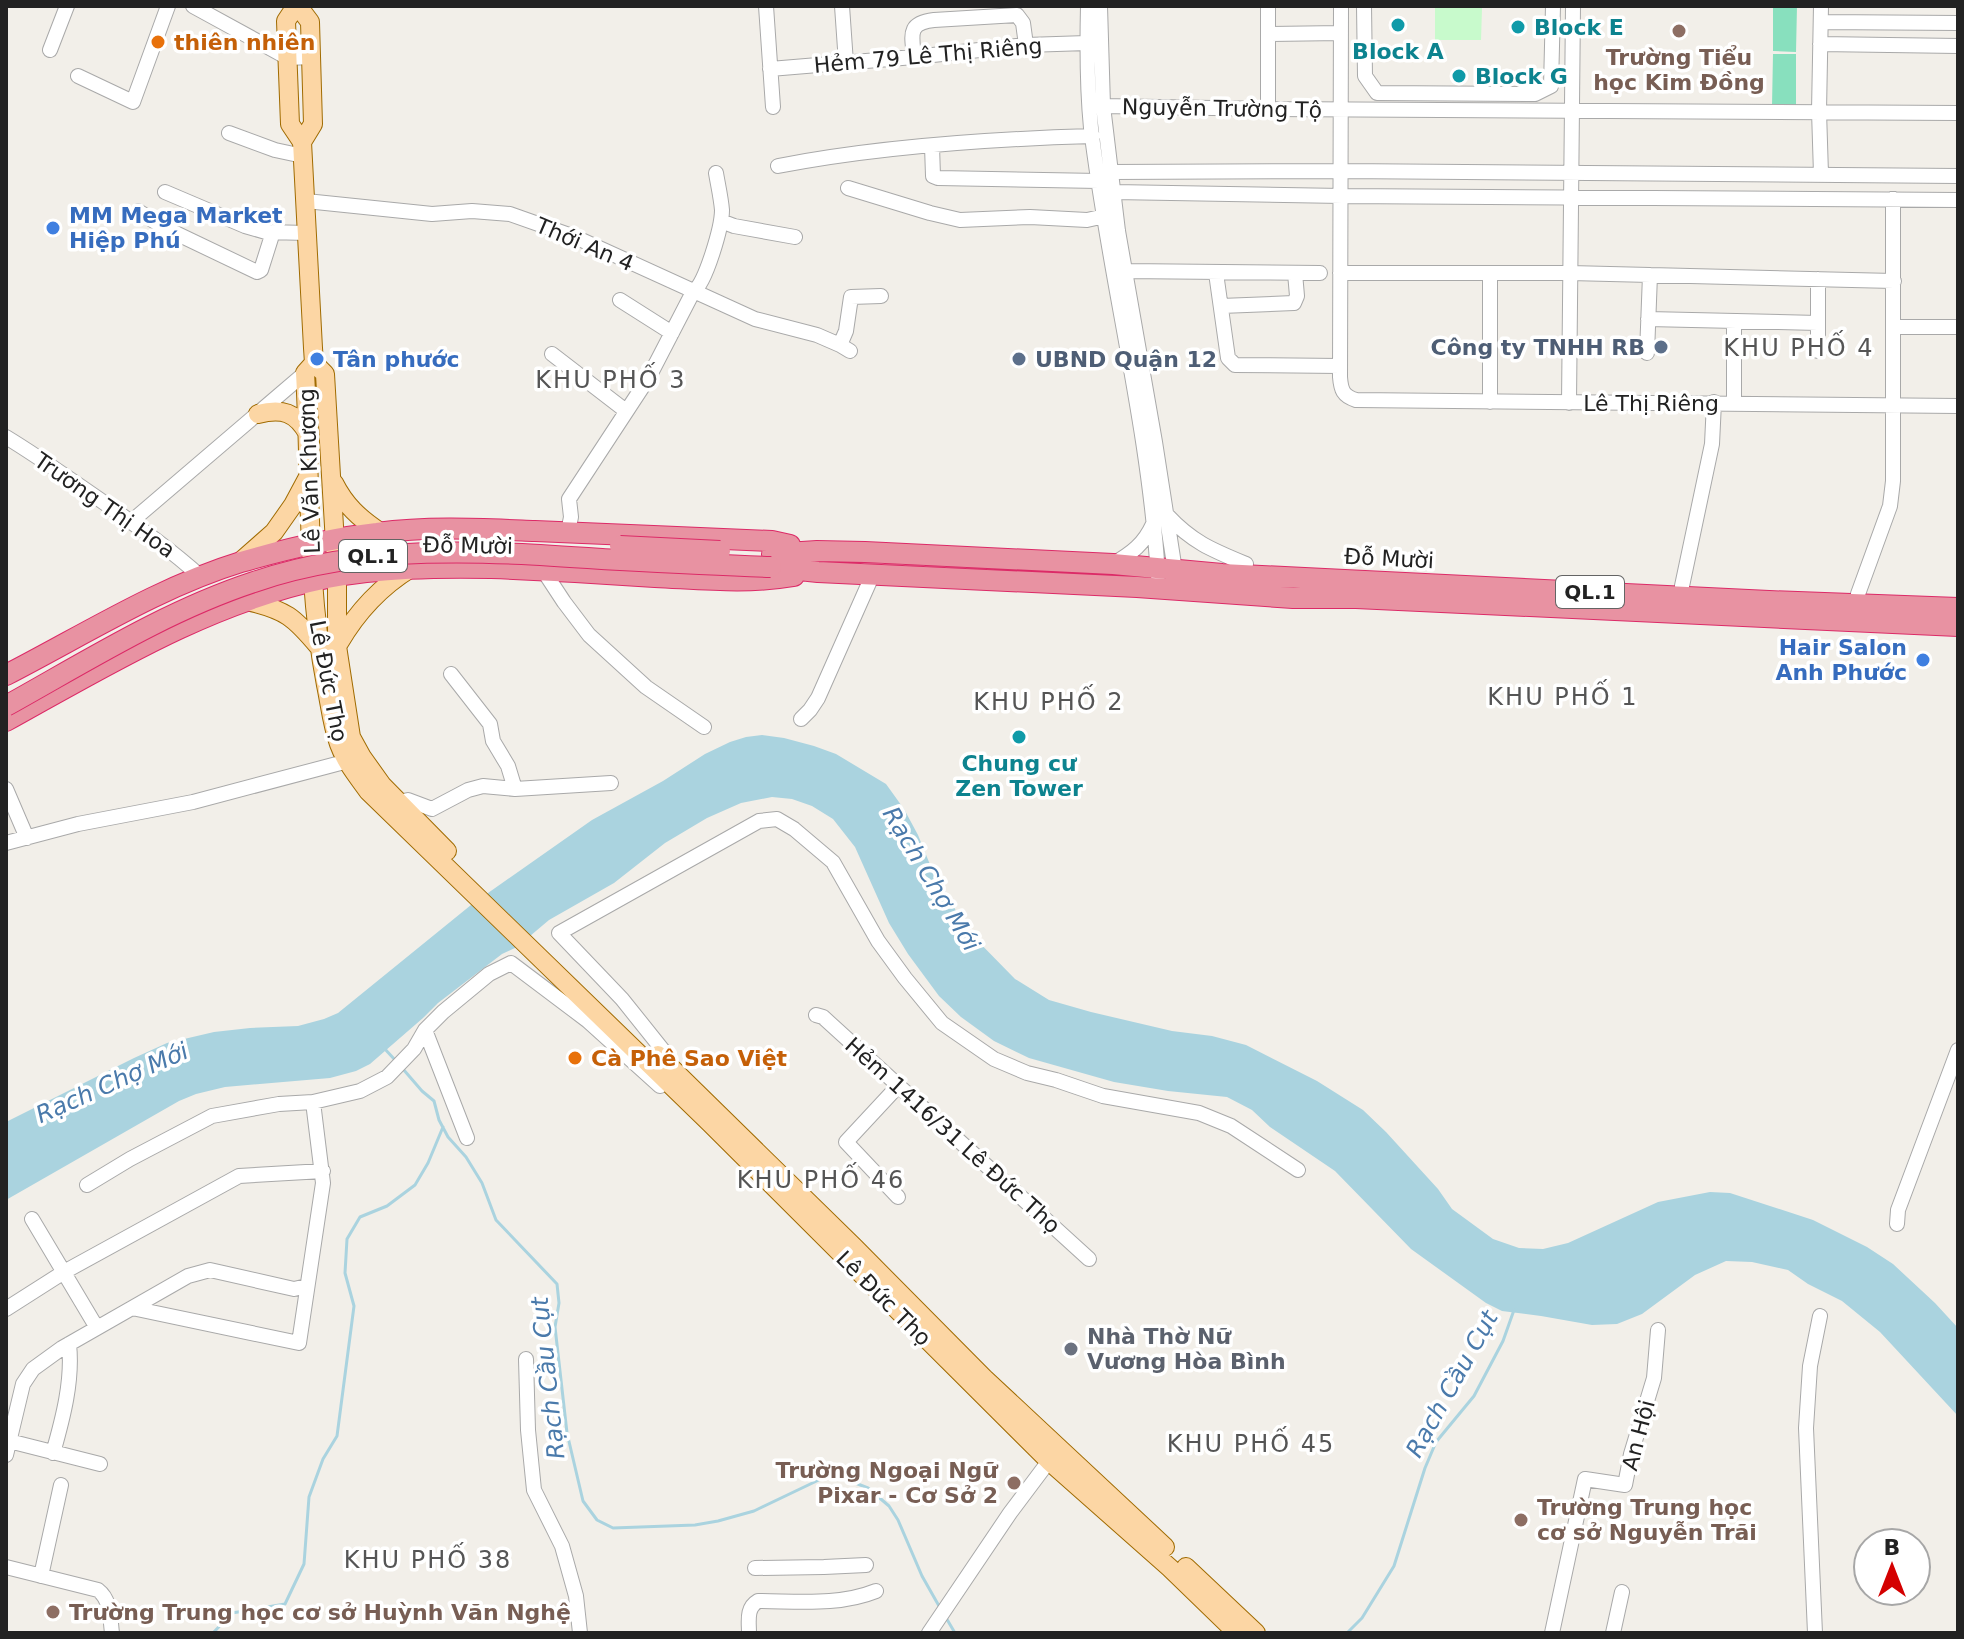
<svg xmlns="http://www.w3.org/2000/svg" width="1964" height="1639" font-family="'DejaVu Sans',sans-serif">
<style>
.park{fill:#c8facc}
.pitch{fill:#88e0be}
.water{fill:#aad3df}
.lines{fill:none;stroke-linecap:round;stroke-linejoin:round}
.stream{stroke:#aad3df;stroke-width:3}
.minor-casing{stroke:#a9a9a9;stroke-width:16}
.major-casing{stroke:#a06b00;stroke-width:20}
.highway-casing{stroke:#dc2a67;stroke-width:22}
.minor{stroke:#fff;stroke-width:14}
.major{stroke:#fcd6a4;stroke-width:18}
.highway{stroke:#e892a2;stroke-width:20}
.highway-bridge-casing{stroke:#dc2a67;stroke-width:22;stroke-linecap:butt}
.highway-bridge{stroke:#e892a2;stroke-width:20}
.culture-dot{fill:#0f9aa8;stroke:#fff;stroke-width:3}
.education-dot{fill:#8d6e63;stroke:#fff;stroke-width:3}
.food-dot{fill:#e8710a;stroke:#fff;stroke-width:3}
.shop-dot{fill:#3f7fe0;stroke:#fff;stroke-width:3}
.service-dot{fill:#5c6f8a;stroke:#fff;stroke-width:3}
.worship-dot{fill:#6b7280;stroke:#fff;stroke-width:3}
.labels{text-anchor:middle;stroke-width:7;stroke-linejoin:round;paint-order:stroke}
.shield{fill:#fff;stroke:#646464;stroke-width:2}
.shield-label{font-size:20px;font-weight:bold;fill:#222}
.culture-label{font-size:22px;font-weight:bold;fill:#0d838f;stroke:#fff;text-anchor:start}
.food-label{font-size:22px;font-weight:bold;fill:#c56008;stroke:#fff;text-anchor:start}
.street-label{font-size:22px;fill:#222;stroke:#fff}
.education-label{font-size:22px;font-weight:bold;fill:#785e54;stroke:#fff;text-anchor:start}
.shop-label{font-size:22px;font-weight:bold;fill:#366cbe;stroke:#fff;text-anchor:start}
.service-label{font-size:22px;font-weight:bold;fill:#4e5e75;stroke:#fff;text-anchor:end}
.worship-label{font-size:22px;font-weight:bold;fill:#5b616d;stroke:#fff;text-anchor:start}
.neighbourhood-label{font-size:24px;letter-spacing:2px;fill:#555;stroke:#fff}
.water-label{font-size:24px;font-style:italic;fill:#4a7aab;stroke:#fff}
</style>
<rect width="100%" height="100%" fill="#f2efe9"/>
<path class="park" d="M 1435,7 L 1482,8 L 1481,40 L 1435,40 Z"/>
<path class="pitch" d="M 1773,6 L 1797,6 L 1796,52 L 1773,51 Z
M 1773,54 L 1796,54 L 1796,106 L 1772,106 Z"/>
<path class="water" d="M 762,735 L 784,738 L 814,746 L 836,754 L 886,784 L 904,809 L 918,835 L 931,867 L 967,930 L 1015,979 L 1049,1000 L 1091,1012 L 1172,1031 L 1212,1036 L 1246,1045 L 1317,1081 L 1363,1110 L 1386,1132 L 1438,1189 L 1452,1209 L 1493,1239 L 1519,1248 L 1543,1249 L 1568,1243 L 1658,1202 L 1710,1192 L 1730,1193 L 1813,1220 L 1867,1247 L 1893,1264 L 1935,1303 L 1958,1328 L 1958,1416 L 1880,1332 L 1842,1301 L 1808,1284 L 1788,1270 L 1752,1262 L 1726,1261 L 1695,1275 L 1642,1314 L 1617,1324 L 1592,1325 L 1541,1316 L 1502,1311 L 1486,1303 L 1411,1249 L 1335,1171 L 1270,1127 L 1252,1110 L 1227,1097 L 1168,1091 L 1114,1082 L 1029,1058 L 994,1041 L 961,1017 L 939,996 L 908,954 L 889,923 L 855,847 L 833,819 L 812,806 L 792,799 L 772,797 L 741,803 L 707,818 L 665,843 L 614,883 L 549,920 L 517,947 L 502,954 L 438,1003 L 423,1018 L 370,1064 L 356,1071 L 330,1078 L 225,1087 L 196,1094 L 179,1101 L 6,1200 L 6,1122 L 134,1058 L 167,1043 L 214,1032 L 250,1028 L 298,1026 L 324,1019 L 338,1013 L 471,905 L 592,820 L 663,781 L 705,754 L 730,742 L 746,737 Z"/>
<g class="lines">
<path class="stream" d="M 384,1048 L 395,1060
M 403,1069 L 422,1091 L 434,1101 L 439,1120 L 448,1137 L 466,1157 L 482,1183 L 496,1220 L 557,1284 L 559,1303 L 555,1327 L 567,1433 L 583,1501 L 597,1520 L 613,1528 L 695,1525 L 718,1521 L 754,1511 L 825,1477 L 845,1479 L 868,1488 L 889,1506 L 898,1520 L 922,1576 L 939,1606
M 945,1616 L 955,1633
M 213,1633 L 232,1613 L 285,1604 L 304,1564 L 309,1497 L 323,1459 L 337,1436 L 354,1306 L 345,1273 L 347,1239 L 360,1217 L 387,1206 L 415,1185 L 428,1163 L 443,1127
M 1347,1633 L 1362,1618 L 1394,1566 L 1425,1468 L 1436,1442 L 1474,1396 L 1503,1341 L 1514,1310"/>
<g class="minor-casing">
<path id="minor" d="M 193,6 L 288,58 L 311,57
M 766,6 L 773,107
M 842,6 L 846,63
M 1088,6 C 1087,47 1087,88 1091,128 C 1109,278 1149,425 1158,576
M 1100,6 L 1103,106 L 1118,231 L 1155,442 L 1176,577
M 1268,6 L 1268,109
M 1341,6 L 1340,377 C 1341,390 1343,396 1356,400 L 1958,406
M 1364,6 L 1365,76 L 1377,93 L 1535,94 L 1551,86 L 1553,6
M 1821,6 L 1819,111 L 1821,174
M 1821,22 L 1958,23
M 1268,34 L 1341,33
M 1820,44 L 1958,46
M 50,50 L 67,6
M 914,57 C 912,35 907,23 934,20 L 1017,15 L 1023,23 L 1026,45
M 770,69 L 914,57 L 1026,45 L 1087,43
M 78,76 L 133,102 L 168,6
M 1103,106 L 1268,109 L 1958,113
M 229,133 L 275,150 L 303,156
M 932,146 L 933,176 L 938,178 L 1099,181
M 778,166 C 881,146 988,139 1093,136
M 1111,172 L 1342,171 L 1958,176
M 848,188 L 930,213 L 960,220 L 1030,217 L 1087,220 L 1105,216
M 165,192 L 245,226 L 266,232 L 307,233
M 1114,192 L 1342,196 L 1958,200
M 306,201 L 432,214 L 472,211 L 510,214 L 575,237 L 755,319 L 817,335 L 840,345 L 850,351
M 138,211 L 165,228 L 257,272 L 261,270 L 273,232
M 721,221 L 734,226 L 795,237
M 1125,271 L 1320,273
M 1216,273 L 1228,358 L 1235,365 L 1340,366
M 1340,273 L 1570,273 L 1894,281
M 1818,279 L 1818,351
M 620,300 L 672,333
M 1221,306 L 1294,303 L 1297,296 L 1295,273
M 1648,319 L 1818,323
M 1734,321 L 1734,403
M 1893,327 L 1958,327
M 840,345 L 846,331 L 851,297 L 881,296
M 1647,353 L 1650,275
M 552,354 L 626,411
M 1490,402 L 1490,273
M 1569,403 L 1573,6
M 6,437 C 39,457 71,480 103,502 C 137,526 170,549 201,577
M 1167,515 C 1192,542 1212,550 1246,564
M 132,521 L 305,373
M 568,532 L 571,517 L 569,499 L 649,377 L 693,292 C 706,283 722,226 722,210 C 721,198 718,185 716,173
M 1113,564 C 1132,553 1144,544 1153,524
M 543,570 L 564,602 L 589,635 L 646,687 L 704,727
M 1682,586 L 1712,444 L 1714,402
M 1858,594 L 1890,506 L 1893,481 L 1893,199
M 451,674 L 490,724 L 493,741 L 508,766 L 515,789
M 801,719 L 810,710 L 818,698 L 873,574
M 6,789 L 27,838
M 398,802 L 408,800 L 432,809 L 468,790 L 483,786 L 515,789 L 611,783
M 6,843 L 78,824 L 193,802 L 348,761
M 816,1015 L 823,1017 L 1089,1259
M 425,1030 L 467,1138
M 670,1059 L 622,999 L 559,933 L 759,821 L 777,819 L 794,829 L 833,862 L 878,941 L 905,978 L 942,1023 L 994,1059 L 1027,1073 L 1056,1080 L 1103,1096 L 1199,1113 L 1231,1126 L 1298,1170
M 87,1185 L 130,1159 L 212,1116 L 279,1104 L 313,1102 L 360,1091 L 387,1077 L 414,1049 L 425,1030 L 443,1012 L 489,974 L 511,963 L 588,1021 L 660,1086
M 898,1197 L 846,1142 L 899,1085
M 32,1219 L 97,1328
M 1897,1224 L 1898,1210 L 1958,1050
M 132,1308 L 299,1343 L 323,1183 L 313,1102
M 6,1309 L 64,1272 L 239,1176 L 323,1171
M 526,1359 L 528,1430 L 534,1490 L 562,1546 L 576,1596 L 580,1633
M 9,1441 L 100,1464
M 53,1453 C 63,1418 73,1380 69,1344
M 6,1455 L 23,1384 L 33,1369 L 62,1348 L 188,1276 L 210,1270 L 294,1289 L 307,1286
M 6,1567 L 98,1590 C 111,1600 110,1618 112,1633
M 755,1568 L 824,1567 L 866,1565
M 41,1576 L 61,1485
M 749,1633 C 749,1621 746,1608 758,1601 C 797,1601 839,1606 876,1591
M 929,1633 L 1010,1513 L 1049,1461 L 1053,1452
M 1552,1633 L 1585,1479 L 1625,1485 L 1631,1454 L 1654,1378 L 1658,1330
M 1613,1633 L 1622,1592
M 1815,1633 L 1806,1428 L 1810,1366 L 1820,1316"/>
</g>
<g class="major-casing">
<path id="major" d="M 296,6 L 286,21 L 290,124 L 302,142 L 313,348 L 314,363 L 305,373 C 311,477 306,582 326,685 C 330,704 332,725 339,744 C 345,761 358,777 368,791 L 710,1123 L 1049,1461 L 1170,1568 L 1237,1633
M 298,6 L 310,22 L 313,124 L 302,142
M 314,363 L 325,374 L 337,577 L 337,646 L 351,737 L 362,757 L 382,785 L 447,851
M 258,414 C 282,408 296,412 308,434
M 334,483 C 345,505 359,518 380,532
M 240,562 L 274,532 L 293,505 L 308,477
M 247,601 C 286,610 294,617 319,647
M 339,643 C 357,612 380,587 411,568
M 658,1055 L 854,1247 L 984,1378 L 1165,1547
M 1186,1567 L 1256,1633"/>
</g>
<g class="highway-casing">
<path id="highway" d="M 772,554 L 817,551 L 865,552 L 1113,564 L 1222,574 L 1769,601 L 1958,608
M 771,567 L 818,572 L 1137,587 L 1293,598 L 1356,598 L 1958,626
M 6,675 C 82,636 159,587 241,562 C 286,549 331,538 377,533 C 429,526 483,529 535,531 C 614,534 693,538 772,541 L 790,545
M 6,721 C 109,664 210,602 327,578 C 381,568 436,567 491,568 C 545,570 600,573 655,577 C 701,579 748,584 794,576"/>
</g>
<use href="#minor" class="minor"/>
<use href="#major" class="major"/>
<use href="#highway" class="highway"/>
<g class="highway-bridge-casing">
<path id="highway-bridge" d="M 620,546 L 720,551
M 6,706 C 87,661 166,611 254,582 C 367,543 485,551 602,559 C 659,562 715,565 771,567"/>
</g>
<use href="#highway-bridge" class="highway-bridge"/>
</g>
<g class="culture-dot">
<circle cx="1398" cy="25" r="8"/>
<circle cx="1518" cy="27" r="8"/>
<circle cx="1459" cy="76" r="8"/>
<circle cx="1019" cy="737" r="8"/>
</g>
<g class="education-dot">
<circle cx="1679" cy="31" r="8"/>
<circle cx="1014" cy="1483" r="8"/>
<circle cx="1521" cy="1520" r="8"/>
<circle cx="53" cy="1612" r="8"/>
</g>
<g class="food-dot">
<circle cx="158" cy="42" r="8"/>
<circle cx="575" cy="1058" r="8"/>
</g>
<g class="shop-dot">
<circle cx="53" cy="228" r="8"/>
<circle cx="317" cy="359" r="8"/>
<circle cx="1923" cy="660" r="8"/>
</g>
<g class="service-dot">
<circle cx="1661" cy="347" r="8"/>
<circle cx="1019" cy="359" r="8"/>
</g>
<circle class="worship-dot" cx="1071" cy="1349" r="8"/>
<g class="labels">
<g class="shield">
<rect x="339" y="540" width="68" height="32" rx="6"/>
<rect x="1556" y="576" width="68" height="32" rx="6"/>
</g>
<g class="shield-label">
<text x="373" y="563">QL.1</text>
<text x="1590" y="599">QL.1</text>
</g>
<g class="culture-label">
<text x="1534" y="35">Block E</text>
<text x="1398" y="59" text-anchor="middle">Block A</text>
<text x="1475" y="84">Block G</text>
<text x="1019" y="771" text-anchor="middle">Chung cư<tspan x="1019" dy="25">Zen Tower</tspan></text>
</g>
<g class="food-label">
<text x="174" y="50">thiên nhiên</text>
<text x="591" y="1066">Cà Phê Sao Việt</text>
</g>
<g class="street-label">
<text transform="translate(928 55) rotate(-5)" y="8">Hẻm 79 Lê Thị Riêng</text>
<text transform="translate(1222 108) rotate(1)" y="8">Nguyễn Trường Tộ</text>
<text transform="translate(585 244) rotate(23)" y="8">Thới An 4</text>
<text x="1651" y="411">Lê Thị Riêng</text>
<text transform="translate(309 471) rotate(-92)" y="8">Lê Văn Khương</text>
<text transform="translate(105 505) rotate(35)" y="8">Trương Thị Hoa</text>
<text transform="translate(468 545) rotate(1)" y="8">Đỗ Mười</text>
<text transform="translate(1389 558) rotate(3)" y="8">Đỗ Mười</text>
<text transform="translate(329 681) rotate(79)" y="8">Lê Đức Thọ</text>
<text transform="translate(953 1135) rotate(42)" y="8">Hẻm 1416/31 Lê Đức Thọ</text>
<text transform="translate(884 1298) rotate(45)" y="8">Lê Đức Thọ</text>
<text transform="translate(1638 1435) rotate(-75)" y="8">An Hội</text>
</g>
<g class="education-label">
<text x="1679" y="65" text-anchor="middle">Trường Tiểu<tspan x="1679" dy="25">học Kim Đồng</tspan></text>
<text x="998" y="1478" text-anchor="end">Trường Ngoại Ngữ<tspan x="998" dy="25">Pixar - Cơ Sở 2</tspan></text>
<text x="1537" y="1515">Trường Trung học<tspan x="1537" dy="25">cơ sở Nguyễn Trãi</tspan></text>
<text x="69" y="1620">Trường Trung học cơ sở Huỳnh Văn Nghệ</text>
</g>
<g class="shop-label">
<text x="69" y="223">MM Mega Market<tspan x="69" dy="25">Hiệp Phú</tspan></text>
<text x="333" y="367">Tân phước</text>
<text x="1907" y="655" text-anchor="end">Hair Salon<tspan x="1907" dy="25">Anh Phước</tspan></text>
</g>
<g class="service-label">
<text x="1645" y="355">Công ty TNHH RB</text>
<text x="1035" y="367" text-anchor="start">UBND Quận 12</text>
</g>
<g class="worship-label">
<text x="1087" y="1344">Nhà Thờ Nữ<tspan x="1087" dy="25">Vương Hòa Bình</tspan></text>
</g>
<g class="neighbourhood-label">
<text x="1799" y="356">KHU PHỐ 4</text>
<text x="611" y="388">KHU PHỐ 3</text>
<text x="1563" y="705">KHU PHỐ 1</text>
<text x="1049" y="710">KHU PHỐ 2</text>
<text x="821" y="1188">KHU PHỐ 46</text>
<text x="1251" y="1452">KHU PHỐ 45</text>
<text x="428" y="1568">KHU PHỐ 38</text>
</g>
<g class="water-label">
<text transform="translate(931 879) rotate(59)" y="8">Rạch Chợ Mới</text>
<text transform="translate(112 1083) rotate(-24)" y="8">Rạch Chợ Mới</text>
<text transform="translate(548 1378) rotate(-96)" y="8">Rạch Cầu Cụt</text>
<text transform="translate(1452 1384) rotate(-61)" y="8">Rạch Cầu Cụt</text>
</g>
</g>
<rect width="1964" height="1639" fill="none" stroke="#222222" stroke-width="16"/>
<g transform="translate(1892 1567)"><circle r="38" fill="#ffffff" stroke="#a7a7a7" stroke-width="2"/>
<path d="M0-6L14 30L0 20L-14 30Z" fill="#d40000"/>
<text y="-12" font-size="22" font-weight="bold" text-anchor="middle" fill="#222222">B</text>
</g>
</svg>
